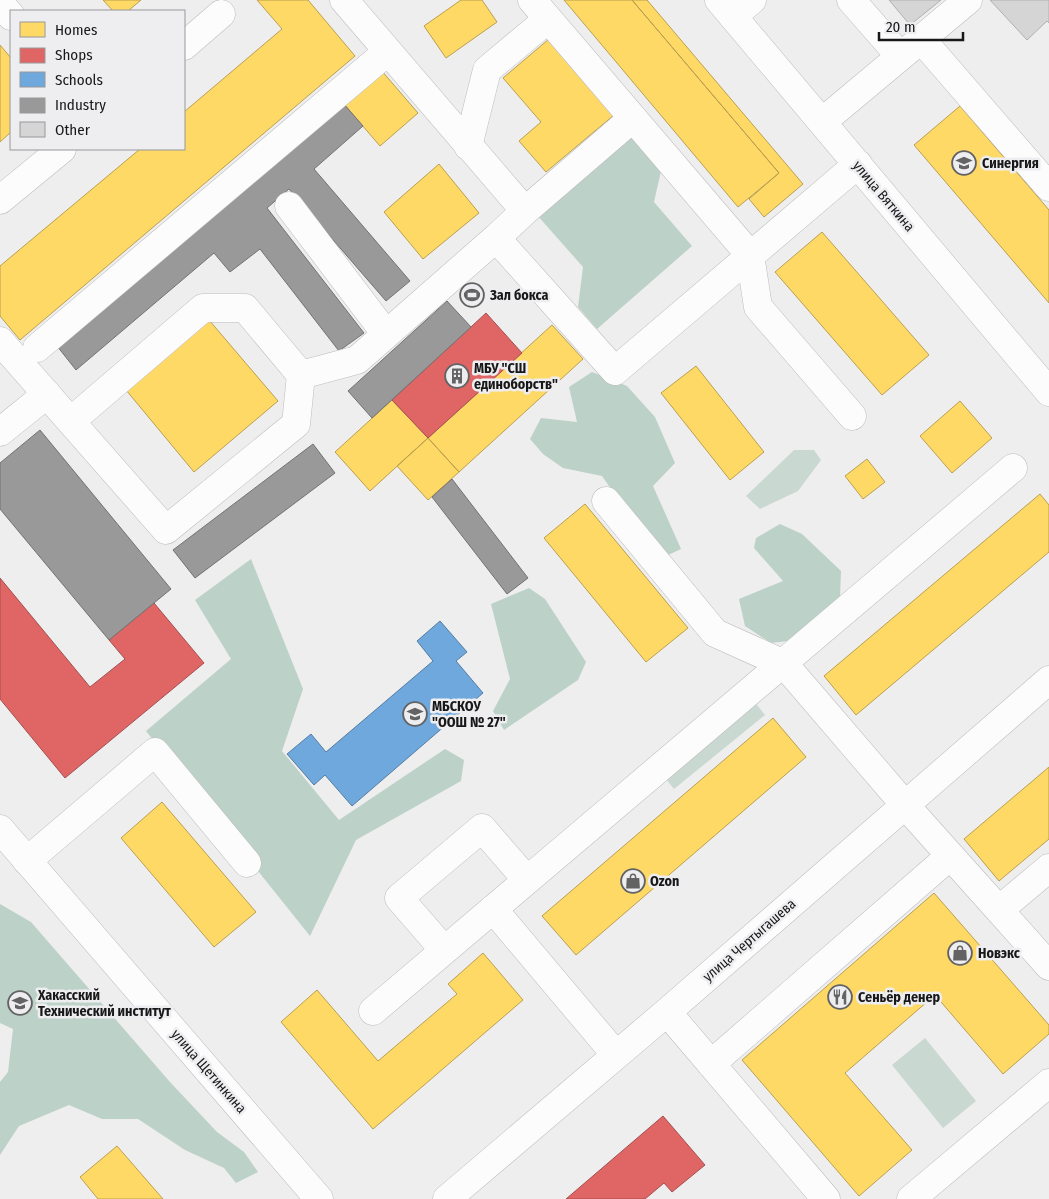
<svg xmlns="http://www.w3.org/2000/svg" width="1049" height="1199" font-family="'Fira Sans Condensed',sans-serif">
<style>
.green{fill:#c9d8d1}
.forest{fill:#bcd1c7}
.homes{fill:#ffd966;stroke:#ba9f4f}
.shops{fill:#e06666;stroke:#a44f4f}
.schools{fill:#6fa8dc;stroke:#557da2}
.industry{fill:#999;stroke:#727273}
.building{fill:#d5d5d6;stroke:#b0b0b1}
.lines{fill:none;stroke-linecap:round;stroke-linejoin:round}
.minor-casing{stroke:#bcbcbd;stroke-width:29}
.major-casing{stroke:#bcbcbd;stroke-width:29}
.minor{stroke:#fcfcfd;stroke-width:28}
.major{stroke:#fcfcfd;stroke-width:28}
.labels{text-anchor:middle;stroke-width:5;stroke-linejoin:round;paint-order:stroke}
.poi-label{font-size:14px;font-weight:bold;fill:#181819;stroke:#eeedf0;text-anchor:start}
.street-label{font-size:14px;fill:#181819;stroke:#eeedf0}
</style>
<rect width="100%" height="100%" fill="#eeeeef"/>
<path class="green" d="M 794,450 L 814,450 L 821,460 L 798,491 L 760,509 L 746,496 Z
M 753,700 L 765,715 L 674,789 L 662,774 Z
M 925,1038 L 976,1101 L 943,1128 L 892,1065 Z"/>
<path class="forest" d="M 630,134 L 661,171 L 654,202 L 692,246 L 597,329 L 578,307 L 583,267 L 537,215 Z
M 592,372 L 627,386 L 655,417 L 675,463 L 653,486 L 681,549 L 666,556 L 630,516 L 602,476 L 563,468 L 543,454 L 530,439 L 541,418 L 577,422 L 569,387 Z
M 780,524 L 802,534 L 841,571 L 840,597 L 797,640 L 771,643 L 745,626 L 739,599 L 783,581 L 754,548 L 756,538 Z
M 251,559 L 303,689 L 282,751 L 339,820 L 445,749 L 464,760 L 461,781 L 356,840 L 310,936 L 146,731 L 231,659 L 195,600 Z
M 529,588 L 545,599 L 586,662 L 578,680 L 504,730 L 493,711 L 510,679 L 491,604 Z
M 0,904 L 31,922 L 170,1082 L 217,1132 L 244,1152 L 258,1172 L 236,1183 L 224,1168 L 185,1150 L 138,1119 L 102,1119 L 69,1105 L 19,1126 L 0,1155 L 0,1082 L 8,1072 L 13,1029 L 0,1023 Z"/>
<path class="homes" d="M 103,0 L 141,0 L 128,11 L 113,11 Z
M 257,0 L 308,0 L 355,56 L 20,340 L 0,316 L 0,266 L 140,149 L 184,149 L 184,112 L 282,29 Z
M 461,0 L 482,0 L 497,22 L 446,58 L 424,26 Z
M 564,0 L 632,0 L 779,173 L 738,207 Z
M 632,0 L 647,0 L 803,184 L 764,217 L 749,199 L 779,173 Z
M 549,39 L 614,115 L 546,172 L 519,141 L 541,122 L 503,78 Z
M 0,45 L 11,58 L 11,132 L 0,142 Z
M 381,70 L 418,113 L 380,146 L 343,103 Z
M 960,106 L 1049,210 L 1049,303 L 914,145 Z
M 439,164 L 479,213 L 423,259 L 384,212 Z
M 822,232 L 929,355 L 882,395 L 775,272 Z
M 209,320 L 278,401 L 194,472 L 126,390 Z
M 552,325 L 583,359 L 459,472 L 428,438 Z
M 696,366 L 764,452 L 730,480 L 661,393 Z
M 392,400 L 428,438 L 370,491 L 335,452 Z
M 960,401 L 992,438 L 952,473 L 920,436 Z
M 428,438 L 459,472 L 428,500 L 397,466 Z
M 867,459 L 885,482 L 863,499 L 845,476 Z
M 1040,494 L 1049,505 L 1049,552 L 856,715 L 824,676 Z
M 585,504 L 688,628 L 646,662 L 544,538 Z
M 773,718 L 806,757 L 576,955 L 542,916 Z
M 1049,767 L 1049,839 L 999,881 L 964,839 Z
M 162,802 L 256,912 L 214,947 L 121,838 Z
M 934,893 L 1049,1025 L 1049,1034 L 1003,1074 L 935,995 L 845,1073 L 912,1150 L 859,1196 L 742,1060 Z
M 483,953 L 523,1000 L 373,1129 L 281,1022 L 317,990 L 378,1061 L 457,994 L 448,984 Z
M 117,1146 L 163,1199 L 98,1199 L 80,1177 Z"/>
<path class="shops" d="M 486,313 L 522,353 L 428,438 L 392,400 Z
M 0,578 L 90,687 L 125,659 L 109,640 L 154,603 L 204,663 L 65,778 L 0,699 Z
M 663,1116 L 705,1165 L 672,1192 L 664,1183 L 645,1199 L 566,1199 Z"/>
<path class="schools" d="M 440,621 L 467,652 L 456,661 L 483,693 L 352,806 L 325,775 L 314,785 L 287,754 L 311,734 L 326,752 L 433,661 L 417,641 Z"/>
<path class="industry" d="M 343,103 L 363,126 L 314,169 L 410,281 L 386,301 L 289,189 L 267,208 L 364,333 L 339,351 L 260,249 L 230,272 L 214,253 L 76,370 L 57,346 Z
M 447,301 L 471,327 L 372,418 L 348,391 Z
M 40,430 L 171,589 L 109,640 L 0,509 L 0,463 Z
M 313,444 L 335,473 L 195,578 L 173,550 Z
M 452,479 L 528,578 L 507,594 L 432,497 Z"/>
<path class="building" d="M 889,0 L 941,0 L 910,25 Z
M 990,0 L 1049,0 L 1049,23 L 1047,21 L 1027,40 Z"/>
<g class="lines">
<g class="minor-casing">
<path id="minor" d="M 344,0 L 525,211 L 496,238 L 615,371 L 858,164
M 532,0 L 750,255 L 758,307 L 852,416
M 719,0 L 1049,392
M 851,0 L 900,56
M 0,3 L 11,16
M 733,16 L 752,0
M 921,39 L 1049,187
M 184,46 L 221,14
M 822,122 L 968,0
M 468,146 L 487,70 L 548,19
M 0,200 L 62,149
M 289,206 L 386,334
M 525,211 L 633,118
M 0,341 L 166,530 L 296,424 L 301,375 L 245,308 L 203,308 L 71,421
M 37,348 L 387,52
M 301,375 L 357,360 L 496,238
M 0,432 L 47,394
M 606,501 L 715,633 L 784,664 L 905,805 L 999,910 L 1049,868
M 27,861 L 155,752 L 247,863
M 493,909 L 616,1055
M 999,910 L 1049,966
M 444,950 L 399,898 L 482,828 L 527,880
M 373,1011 L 1013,468
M 667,1012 L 826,1199
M 711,1064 L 950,856
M 447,1199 L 667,1012 L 1049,680
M 911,1199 L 1049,1083"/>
</g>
<g class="major-casing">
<path id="major" d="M 0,829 L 319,1199"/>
</g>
<use href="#minor" class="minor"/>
<use href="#major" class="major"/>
</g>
<defs>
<g id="university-ring" transform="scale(1.25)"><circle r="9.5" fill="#eeedf0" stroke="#636364" stroke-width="1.5"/><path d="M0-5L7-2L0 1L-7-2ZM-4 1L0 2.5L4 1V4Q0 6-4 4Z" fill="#636364"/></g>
<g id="stadium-ring" transform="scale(1.25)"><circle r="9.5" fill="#eeedf0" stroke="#636364" stroke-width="1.5"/><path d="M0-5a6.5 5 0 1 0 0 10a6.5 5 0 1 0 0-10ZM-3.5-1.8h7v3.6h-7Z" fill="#636364"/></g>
<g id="building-ring" transform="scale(1.25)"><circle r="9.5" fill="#eeedf0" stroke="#636364" stroke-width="1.5"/><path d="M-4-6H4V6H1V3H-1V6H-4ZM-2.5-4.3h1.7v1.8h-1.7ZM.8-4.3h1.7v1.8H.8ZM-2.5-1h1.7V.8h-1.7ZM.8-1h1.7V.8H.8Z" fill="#636364"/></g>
<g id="school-ring" transform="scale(1.25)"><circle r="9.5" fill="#eeedf0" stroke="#636364" stroke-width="1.5"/><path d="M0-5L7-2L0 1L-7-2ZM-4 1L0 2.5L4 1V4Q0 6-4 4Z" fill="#636364"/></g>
<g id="shop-ring" transform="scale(1.25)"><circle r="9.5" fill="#eeedf0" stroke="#636364" stroke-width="1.5"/><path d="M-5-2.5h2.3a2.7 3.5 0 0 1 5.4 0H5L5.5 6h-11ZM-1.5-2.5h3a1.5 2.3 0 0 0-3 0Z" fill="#636364"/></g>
<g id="restaurant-ring" transform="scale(1.25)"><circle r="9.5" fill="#eeedf0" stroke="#636364" stroke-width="1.5"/><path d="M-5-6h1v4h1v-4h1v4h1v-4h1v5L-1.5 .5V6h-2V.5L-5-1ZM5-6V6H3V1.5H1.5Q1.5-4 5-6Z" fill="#636364"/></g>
</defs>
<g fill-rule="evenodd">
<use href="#university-ring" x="964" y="163"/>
<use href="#stadium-ring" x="472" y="295"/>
<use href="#building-ring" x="457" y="376"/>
<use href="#school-ring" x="415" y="714"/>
<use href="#shop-ring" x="633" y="881"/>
<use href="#shop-ring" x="960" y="953"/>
<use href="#restaurant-ring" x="840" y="997"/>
<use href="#university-ring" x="20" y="1003"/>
</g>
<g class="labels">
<g class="poi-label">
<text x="982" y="168">Синергия</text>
<text x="490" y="300">Зал бокса</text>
<text x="474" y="373">МБУ "СШ<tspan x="474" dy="16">единоборств"</tspan></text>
<text x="432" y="711">МБСКОУ<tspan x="432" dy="16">"ООШ № 27"</tspan></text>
<text x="650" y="886">Ozon</text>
<text x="978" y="958">Новэкс</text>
<text x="38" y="1000">Хакасский<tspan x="38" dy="16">Технический институт</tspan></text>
<text x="858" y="1002">Сеньёр денер</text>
</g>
<g class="street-label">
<text transform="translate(884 196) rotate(50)" y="5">улица Вяткина</text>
<text transform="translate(749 940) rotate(-41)" y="5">улица Чертыгашева</text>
<text transform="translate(209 1071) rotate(49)" y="5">улица Щетинкина</text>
</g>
</g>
<rect x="10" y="10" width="175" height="140" fill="#eeedf0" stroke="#98989a"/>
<rect x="20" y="22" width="25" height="15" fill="#ffd966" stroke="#98989a"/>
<text x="55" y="35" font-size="15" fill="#181819">Homes</text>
<rect x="20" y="48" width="25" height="15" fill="#e06666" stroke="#98989a"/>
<text x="55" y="60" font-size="15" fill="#181819">Shops</text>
<rect x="20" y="72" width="25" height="15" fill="#6fa8dc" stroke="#98989a"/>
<text x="55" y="85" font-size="15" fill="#181819">Schools</text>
<rect x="20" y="98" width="25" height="15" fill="#999999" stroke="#98989a"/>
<text x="55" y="110" font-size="15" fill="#181819">Industry</text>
<rect x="20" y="122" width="25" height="15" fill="#d5d5d6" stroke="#98989a"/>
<text x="55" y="135" font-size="15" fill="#181819">Other</text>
<path d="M879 32v8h84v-8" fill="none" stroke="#181819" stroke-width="2.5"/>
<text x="886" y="32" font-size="15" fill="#181819" stroke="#eeedf0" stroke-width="4" paint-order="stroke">20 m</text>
</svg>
